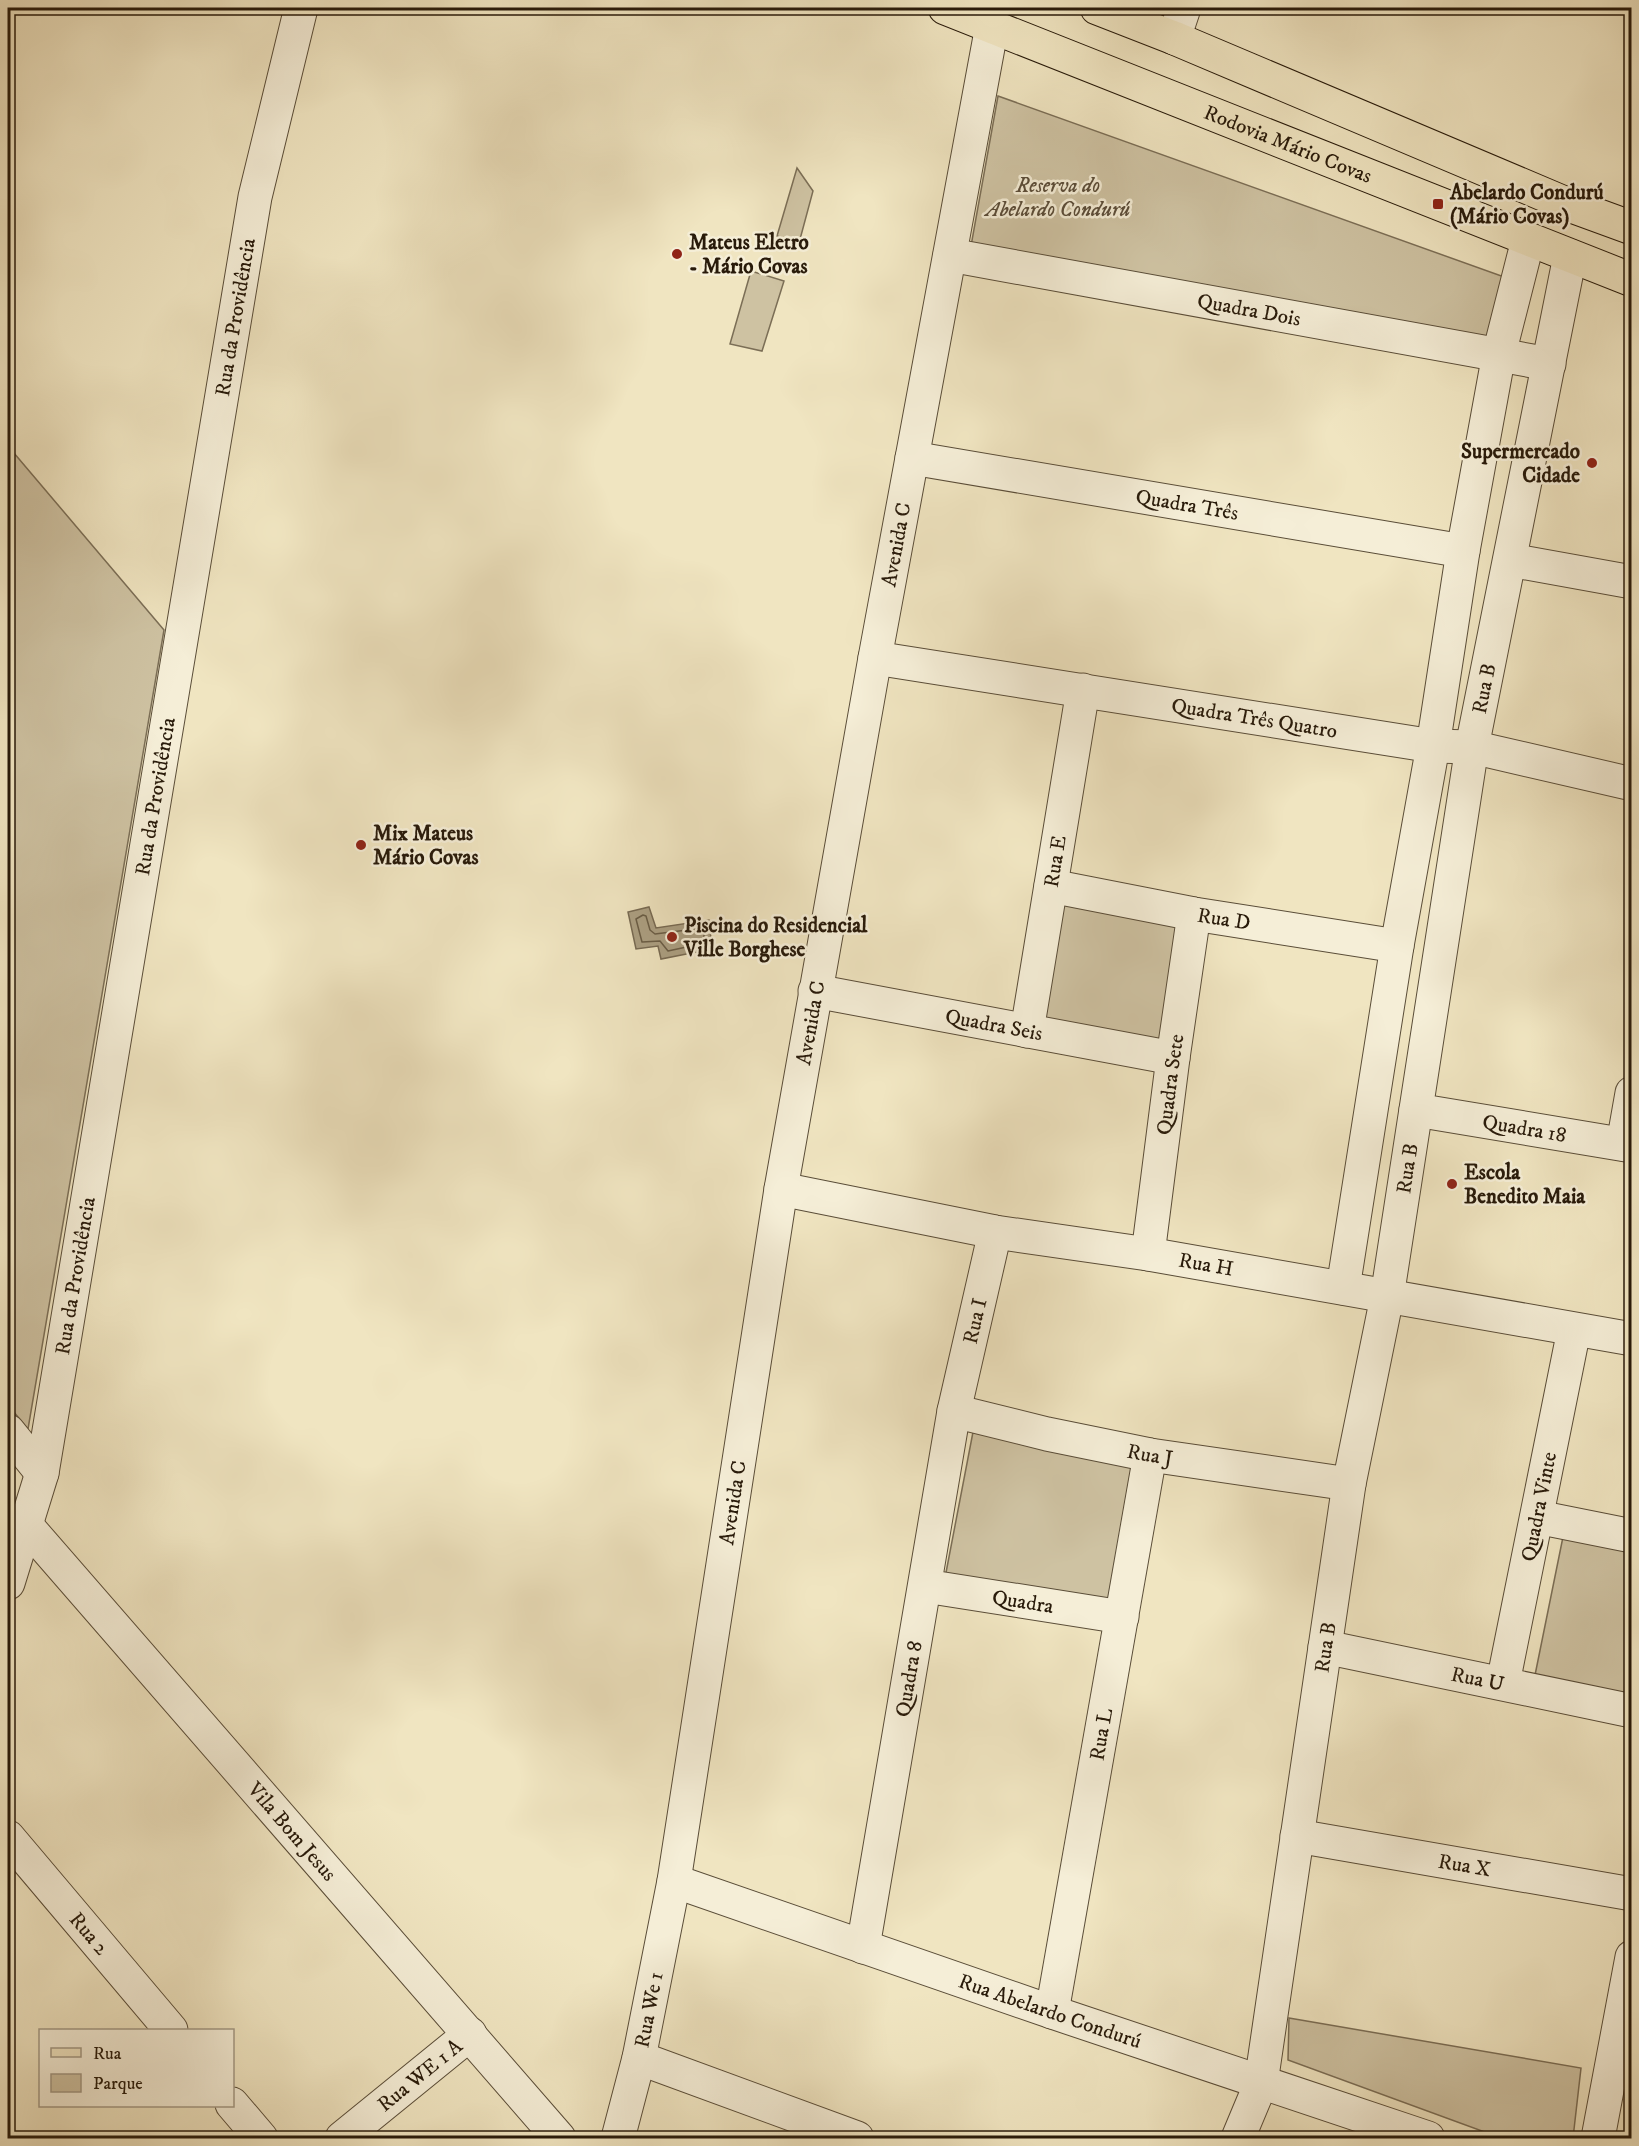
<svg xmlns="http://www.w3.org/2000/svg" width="1639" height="2146" font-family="'IM FELL DW Pica',serif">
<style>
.green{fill:#cec2a2;stroke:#7b6e56;stroke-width:1.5}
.water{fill:#aca083;stroke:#776a53;stroke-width:1.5}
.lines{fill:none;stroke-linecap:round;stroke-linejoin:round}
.shore{stroke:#6a5d46;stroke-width:1.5}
.minor-casing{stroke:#5a4d38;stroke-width:35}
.tertiary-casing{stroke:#5a4d38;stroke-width:35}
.primary-casing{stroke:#281a0a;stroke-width:35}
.minor{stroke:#f5eed7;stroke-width:33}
.tertiary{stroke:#f5eed7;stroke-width:33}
.primary{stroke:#f0e5c1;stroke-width:33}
.poi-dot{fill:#8f2418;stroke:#f5eed7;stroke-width:2}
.labels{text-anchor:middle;stroke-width:5;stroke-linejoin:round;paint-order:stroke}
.street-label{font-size:21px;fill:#281a0a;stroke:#f5eed7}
.park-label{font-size:21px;font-style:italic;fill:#5a4c38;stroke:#f5eed7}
.poi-label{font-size:21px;font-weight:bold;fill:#281a0a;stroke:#f5eed7;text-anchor:start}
</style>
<rect width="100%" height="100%" fill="#f0e5c1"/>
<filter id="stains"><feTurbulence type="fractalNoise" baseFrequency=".00333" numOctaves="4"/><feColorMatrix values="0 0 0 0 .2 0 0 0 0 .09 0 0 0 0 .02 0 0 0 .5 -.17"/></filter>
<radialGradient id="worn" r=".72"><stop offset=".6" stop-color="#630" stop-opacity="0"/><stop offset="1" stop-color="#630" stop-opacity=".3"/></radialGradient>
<path class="green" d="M 998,96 L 1521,283 L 1508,354 L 969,257 Z
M 797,168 L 813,191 L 799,243 L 777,236 Z
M 751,271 L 784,281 L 762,351 L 730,344 Z
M 8,446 L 164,630 L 28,1429 L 8,1405 Z
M 1059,883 L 1211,908 L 1186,1056 L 1034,1032 Z
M 973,1432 L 1136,1466 L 1111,1612 L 944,1583 Z
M 1564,1532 L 1631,1545 L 1631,1699 L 1534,1680 Z
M 1289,2018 L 1581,2068 L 1573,2138 L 1501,2138 L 1288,2060 Z"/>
<path class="water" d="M 649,907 L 656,928 L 709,920 L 712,949 L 661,959 L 658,946 L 636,949 L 628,912 Z"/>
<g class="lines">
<path class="shore" d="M 643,915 L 646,916 L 650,930 L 655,934 L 703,928 L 705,943 L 668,951 L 660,941 L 642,942 L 636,919 Z"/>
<g class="minor-casing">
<g id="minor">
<path d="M 1174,38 L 1184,8"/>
<path id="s1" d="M 950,255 L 1549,364"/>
<path id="s2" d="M 912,458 L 1463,551"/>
<path d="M 1510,560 L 1632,582"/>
<path id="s3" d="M 875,658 L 1433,746 L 1472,747 L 1632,784"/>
<path id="s4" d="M 1051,886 L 1194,914 L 1397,946"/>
<path id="s5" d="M 815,991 L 1173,1058"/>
<path id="s6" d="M 1027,1031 L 1083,690"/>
<path id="s7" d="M 1416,1110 L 1632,1146"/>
<path d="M 1623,1144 L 1632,1093"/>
<path id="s8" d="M 781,1189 L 995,1232 L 1148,1254 L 1632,1339"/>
<path id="s9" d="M 1148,1254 L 1173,1058 L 1194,914"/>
<path d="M 1343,1288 L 1397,946 L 1433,746 L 1463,551 L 1499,354 L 1528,240"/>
<path id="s10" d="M 954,1411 L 1047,1434 L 1150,1455 L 1349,1484"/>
<path d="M 8,1431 L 42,1473"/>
<path d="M 1537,1517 L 1632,1536"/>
<path id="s11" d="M 26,1525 L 559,2138"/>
<path id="s12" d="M 925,1586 L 1122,1617"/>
<path id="s13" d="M 1325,1647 L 1632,1711"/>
<path id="s14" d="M 1503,1683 L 1574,1330"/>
<path id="s15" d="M 1297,1836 L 1632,1894"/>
<path id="s16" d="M 8,1837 L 171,2030"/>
<path id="s17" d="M 674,1881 L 1052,2012 L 1428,2138"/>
<path id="s18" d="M 863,1947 L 954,1411 L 995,1232"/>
<path id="s19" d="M 1052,2012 L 1150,1455"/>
<path d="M 639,2058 L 857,2138"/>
<path d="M 232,2104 L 261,2138"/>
<path id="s20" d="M 342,2138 L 470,2034"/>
<path id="s21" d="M 618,2138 L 639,2058 L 674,1881 L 781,1189 L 875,658 L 992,26"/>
<path id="s22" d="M 1238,2138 L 1261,2083 L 1349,1484 L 1387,1297 L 1472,747 L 1570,256"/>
<path d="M 1598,2138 L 1632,1957"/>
</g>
</g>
<g class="tertiary-casing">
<g id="tertiary">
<path id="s23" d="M 8,1583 L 42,1473 L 255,197 L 301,8"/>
</g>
</g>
<g class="primary-casing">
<g id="primary">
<path id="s24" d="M 945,8 L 1632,280"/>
<path d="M 1097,8 L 1174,38 L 1569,205 L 1632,228"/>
</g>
</g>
<use href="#minor" class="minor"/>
<use href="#tertiary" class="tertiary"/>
<use href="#primary" class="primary"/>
</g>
<g class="poi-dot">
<rect x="1432" y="198" width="12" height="12" rx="3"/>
<circle cx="677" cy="254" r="6"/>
<circle cx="1592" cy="463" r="6"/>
<circle cx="361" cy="845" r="6"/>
<circle cx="672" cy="937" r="6"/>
<circle cx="1452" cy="1184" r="6"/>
</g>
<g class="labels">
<g class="street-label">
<text dy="7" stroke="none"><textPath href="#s24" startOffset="369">Rodovia Mário Covas</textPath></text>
<text dy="7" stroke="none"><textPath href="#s1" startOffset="304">Quadra Dois</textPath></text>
<text dy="7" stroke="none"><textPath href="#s23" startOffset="1287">Rua da Providência</textPath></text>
<text dy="7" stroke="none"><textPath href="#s2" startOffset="279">Quadra Três</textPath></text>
<text dy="7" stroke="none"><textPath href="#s21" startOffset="1618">Avenida C</textPath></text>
<text dy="7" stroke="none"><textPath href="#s22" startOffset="1472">Rua B</textPath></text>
<text dy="7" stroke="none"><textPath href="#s3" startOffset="384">Quadra Três Quatro</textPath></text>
<text dy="7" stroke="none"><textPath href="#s23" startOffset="801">Rua da Providência</textPath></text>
<text dy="7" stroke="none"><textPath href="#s6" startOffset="172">Rua E</textPath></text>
<text dy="7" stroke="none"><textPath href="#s4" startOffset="176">Rua D</textPath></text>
<text dy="7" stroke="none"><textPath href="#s21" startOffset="1132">Avenida C</textPath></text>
<text dy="7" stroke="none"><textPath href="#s5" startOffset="182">Quadra Seis</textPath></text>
<text dy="7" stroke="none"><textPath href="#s9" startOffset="171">Quadra Sete</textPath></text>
<text dy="7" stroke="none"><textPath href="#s7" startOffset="110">Quadra 18</textPath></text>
<text dy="7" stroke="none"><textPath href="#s22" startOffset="986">Rua B</textPath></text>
<text dy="7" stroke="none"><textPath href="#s8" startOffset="432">Rua H</textPath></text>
<text dy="7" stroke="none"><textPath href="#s23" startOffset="315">Rua da Providência</textPath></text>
<text dy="7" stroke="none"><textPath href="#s18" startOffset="636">Rua I</textPath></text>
<text dy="7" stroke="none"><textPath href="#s10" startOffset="201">Rua J</textPath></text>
<text dy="7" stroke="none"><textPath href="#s21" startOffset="646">Avenida C</textPath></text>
<text dy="7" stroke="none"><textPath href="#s14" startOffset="180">Quadra Vinte</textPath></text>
<text dy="7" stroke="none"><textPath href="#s12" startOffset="99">Quadra</textPath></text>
<text dy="7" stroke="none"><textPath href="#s22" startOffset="500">Rua B</textPath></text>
<text dy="7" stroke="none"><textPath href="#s13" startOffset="156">Rua U</textPath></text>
<text dy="7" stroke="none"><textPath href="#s18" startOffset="272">Quadra 8</textPath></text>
<text dy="7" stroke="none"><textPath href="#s19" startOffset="282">Rua L</textPath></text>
<text dy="7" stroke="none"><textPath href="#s11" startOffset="406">Vila Bom Jesus</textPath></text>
<text dy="7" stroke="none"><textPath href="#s15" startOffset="170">Rua X</textPath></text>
<text dy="7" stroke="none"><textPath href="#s16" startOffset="126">Rua 2</textPath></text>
<text dy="7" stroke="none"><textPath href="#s21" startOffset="132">Rua We 1</textPath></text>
<text dy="7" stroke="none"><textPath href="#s17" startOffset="398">Rua Abelardo Condurú</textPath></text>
<text dy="7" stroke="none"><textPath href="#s20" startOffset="100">Rua WE 1 A</textPath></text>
</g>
<g class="park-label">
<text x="1058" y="192">Reserva do<tspan x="1058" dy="24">Abelardo Condurú</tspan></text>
</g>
<g class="poi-label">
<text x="1450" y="199">Abelardo Condurú<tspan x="1450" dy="24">(Mário Covas)</tspan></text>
<text x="689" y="249">Mateus Eletro<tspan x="689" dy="24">- Mário Covas</tspan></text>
<text x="1580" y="458" text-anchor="end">Supermercado<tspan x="1580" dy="24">Cidade</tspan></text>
<text x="373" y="840">Mix Mateus<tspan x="373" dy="24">Mário Covas</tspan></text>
<text x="684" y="932">Piscina do Residencial<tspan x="684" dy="24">Ville Borghese</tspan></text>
<text x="1464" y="1179">Escola<tspan x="1464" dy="24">Benedito Maia</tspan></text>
</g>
</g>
<rect width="1639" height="2146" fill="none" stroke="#f0e5c1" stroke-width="30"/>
<rect x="9" y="9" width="1621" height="2128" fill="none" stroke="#281a0a" stroke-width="3"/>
<rect x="15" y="15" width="1609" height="2116" fill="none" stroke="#281a0a" stroke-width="1.5"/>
<rect x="39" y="2029" width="195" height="78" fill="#f5eed7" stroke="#a39985" stroke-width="1.5"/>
<rect x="51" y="2048" width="30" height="9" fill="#f0e5c1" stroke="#a39985" stroke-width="1.5"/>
<text x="93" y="2059" font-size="18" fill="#281a0a">Rua</text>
<rect x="51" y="2074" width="30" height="18" fill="#cec2a2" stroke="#a39985" stroke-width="1.5"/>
<text x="93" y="2089" font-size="18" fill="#281a0a">Parque</text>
<rect width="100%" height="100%" filter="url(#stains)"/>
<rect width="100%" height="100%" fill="url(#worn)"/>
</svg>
